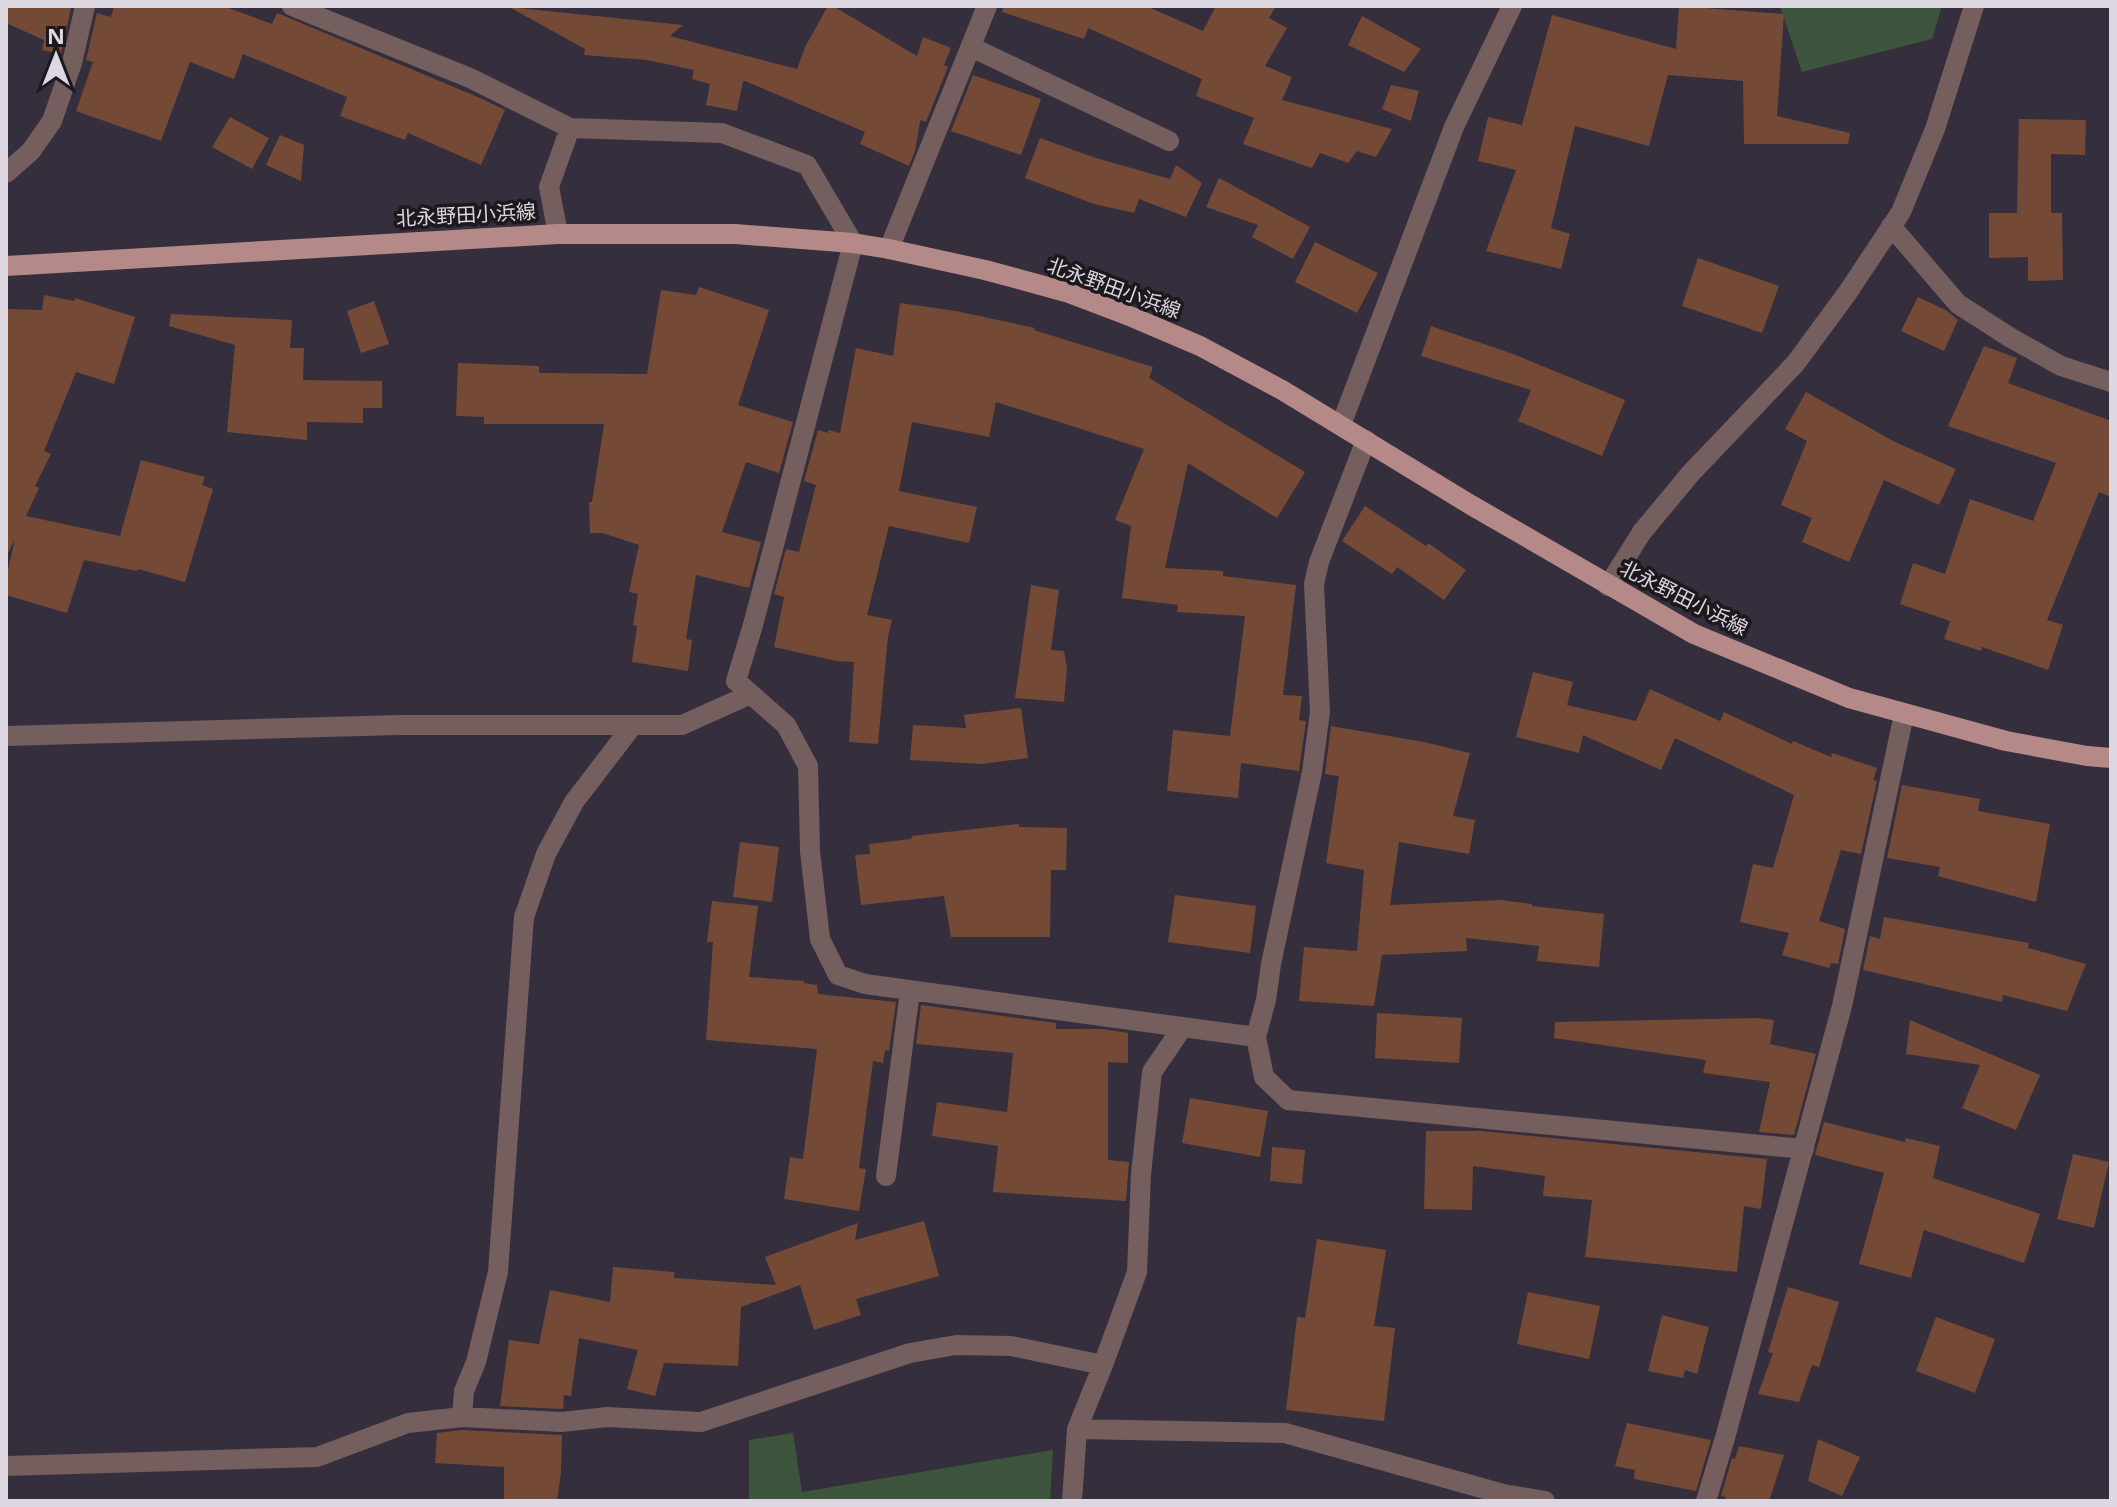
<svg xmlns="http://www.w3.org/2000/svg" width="2117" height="1507" font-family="'Open Sans','Noto Sans JP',sans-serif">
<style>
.green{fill:#3d543d}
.building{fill:#744a36}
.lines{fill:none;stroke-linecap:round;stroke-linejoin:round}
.minor{stroke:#745e5e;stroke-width:20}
.major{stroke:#b68989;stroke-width:20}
.labels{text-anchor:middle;stroke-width:7;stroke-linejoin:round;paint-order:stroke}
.street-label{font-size:20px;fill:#dcd7e0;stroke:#1b181e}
</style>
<rect width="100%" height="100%" fill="#352e3c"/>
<path class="green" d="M 1780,6 L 1942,6 L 1932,39 L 1802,72 Z
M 793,1433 L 802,1492 L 1053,1450 L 1050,1501 L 749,1501 L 749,1440 Z"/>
<path class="building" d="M 6,6 L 71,8 L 61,54 L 42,50 L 44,40 L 6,23 Z
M 114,6 L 223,6 L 272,24 L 277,13 L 480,98 L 505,110 L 481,165 L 408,133 L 405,140 L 340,116 L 347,97 L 243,54 L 234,79 L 190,62 L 161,141 L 76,111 L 93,62 L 86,60 L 97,13 L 111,17 Z
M 828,6 L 833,6 L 917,56 L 923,37 L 951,48 L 944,65 L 948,67 L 926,122 L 921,120 L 920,122 L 915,151 L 909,166 L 860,144 L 865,132 L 745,81 L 743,81 L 737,111 L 706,105 L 710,84 L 692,79 L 694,70 L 647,60 L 584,55 L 585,49 L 509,7 L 683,25 L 670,36 L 797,69 L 805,47 Z
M 1003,6 L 1146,6 L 1203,31 L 1216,6 L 1276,6 L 1269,18 L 1287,28 L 1265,66 L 1292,77 L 1282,100 L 1392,129 L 1376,157 L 1357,151 L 1348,163 L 1320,153 L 1312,168 L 1243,144 L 1254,118 L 1196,96 L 1202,79 L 1088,28 L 1084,39 L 1002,12 Z
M 1679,6 L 1784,14 L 1777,116 L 1850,133 L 1848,144 L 1744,144 L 1743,81 L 1668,75 L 1649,146 L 1575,126 L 1551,228 L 1570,234 L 1561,269 L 1486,251 L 1516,170 L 1478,161 L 1488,117 L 1522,125 L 1552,15 L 1676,49 Z
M 1362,16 L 1421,49 L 1404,72 L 1348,45 Z
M 973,75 L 1041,99 L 1021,155 L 951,131 Z
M 1391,85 L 1419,91 L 1411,121 L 1382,109 Z
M 230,117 L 269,138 L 252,169 L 212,147 Z
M 2019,119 L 2086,120 L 2085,155 L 2051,154 L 2051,213 L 2062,213 L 2063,280 L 2028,281 L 2028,257 L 1989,258 L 1989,213 L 2017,213 Z
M 280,135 L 304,145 L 301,181 L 266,165 Z
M 1040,138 L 1096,158 L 1170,179 L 1176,165 L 1202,183 L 1186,217 L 1139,199 L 1134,213 L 1094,204 L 1025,178 Z
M 1219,178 L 1310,227 L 1293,259 L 1252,237 L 1258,225 L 1206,207 Z
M 1315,242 L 1378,273 L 1357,313 L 1295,282 Z
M 1698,258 L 1779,286 L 1762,333 L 1682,306 Z
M 699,287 L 769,310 L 738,405 L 793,422 L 779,473 L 746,462 L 722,532 L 761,542 L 749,588 L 696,575 L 686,639 L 692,640 L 688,671 L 632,662 L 637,626 L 633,625 L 638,594 L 629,592 L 639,545 L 602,533 L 590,533 L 589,502 L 592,502 L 604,424 L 484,424 L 484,417 L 456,416 L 458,363 L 539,366 L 539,373 L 647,374 L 661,290 L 696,295 Z
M 44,295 L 74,301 L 75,298 L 135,317 L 114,384 L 76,372 L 44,451 L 51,454 L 35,486 L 39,488 L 26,516 L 120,536 L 141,460 L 205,477 L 202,485 L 213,489 L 185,582 L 138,569 L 137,571 L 84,560 L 67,613 L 6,595 L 6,579 L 15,539 L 6,557 L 6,309 L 42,310 Z
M 1918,297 L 1946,310 L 1958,320 L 1944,351 L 1901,331 Z
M 374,301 L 389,344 L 361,353 L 347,311 Z
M 900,303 L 956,311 L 1035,328 L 1034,330 L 1153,367 L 1149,378 L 1305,472 L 1277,518 L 1188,463 L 1165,568 L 1223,571 L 1223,576 L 1296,585 L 1283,695 L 1302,696 L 1299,720 L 1306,721 L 1299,771 L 1241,763 L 1238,798 L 1167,791 L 1173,730 L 1230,736 L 1245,616 L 1177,612 L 1178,605 L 1122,598 L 1131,526 L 1115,520 L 1144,449 L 996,402 L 989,437 L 912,422 L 899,491 L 977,507 L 969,543 L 889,526 L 867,615 L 892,620 L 888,636 L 878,744 L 849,742 L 854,662 L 836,661 L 774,647 L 784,597 L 774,594 L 786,549 L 799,552 L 816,485 L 804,481 L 818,430 L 828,433 L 828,430 L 840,433 L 856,348 L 893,356 Z
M 171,314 L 292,320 L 290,348 L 304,348 L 303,380 L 382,381 L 382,408 L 363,408 L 363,423 L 307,422 L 307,440 L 227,432 L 235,345 L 169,326 Z
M 1431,326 L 1513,354 L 1625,400 L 1602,456 L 1518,421 L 1531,390 L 1421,356 Z
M 1984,346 L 2017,358 L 2008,383 L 2111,421 L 2111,497 L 2099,492 L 2047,620 L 2063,625 L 2048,670 L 1982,647 L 1981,651 L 1944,639 L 1950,621 L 1900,604 L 1913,563 L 1945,574 L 1970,499 L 2033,521 L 2056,463 L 1948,426 Z
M 1806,392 L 1895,442 L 1956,469 L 1939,505 L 1884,480 L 1849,562 L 1802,542 L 1812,518 L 1781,505 L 1807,441 L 1785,429 Z
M 1365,506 L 1426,546 L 1428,543 L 1466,570 L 1444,600 L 1397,567 L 1392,574 L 1342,541 Z
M 1031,585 L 1059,590 L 1051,650 L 1064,651 L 1067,668 L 1064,702 L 1015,698 Z
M 1533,672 L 1573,682 L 1567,705 L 1636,721 L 1650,689 L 1720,721 L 1724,712 L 1792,744 L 1793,741 L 1831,757 L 1832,753 L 1877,768 L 1873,780 L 1877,781 L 1861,854 L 1841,850 L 1819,921 L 1845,929 L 1838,964 L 1831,963 L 1829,968 L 1782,955 L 1789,933 L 1740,922 L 1753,864 L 1773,868 L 1794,795 L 1675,738 L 1661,770 L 1583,735 L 1579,753 L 1516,737 Z
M 1021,708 L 1028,758 L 982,764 L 910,760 L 913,725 L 966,728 L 964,715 Z
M 1331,726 L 1424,742 L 1470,753 L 1453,816 L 1475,820 L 1469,854 L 1399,842 L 1390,905 L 1501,900 L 1532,904 L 1532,906 L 1604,914 L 1599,967 L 1537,961 L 1539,946 L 1466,938 L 1467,951 L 1382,955 L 1374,1006 L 1299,1001 L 1304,947 L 1357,951 L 1364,870 L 1326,863 L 1339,776 L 1325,774 Z
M 1902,785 L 1980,799 L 1978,811 L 2050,824 L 2036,902 L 1938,876 L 1940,867 L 1887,858 Z
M 1019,824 L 1019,827 L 1067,828 L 1066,870 L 1051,870 L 1050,937 L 951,937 L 944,896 L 861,905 L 855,855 L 870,854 L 869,844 L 911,839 L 912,836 Z
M 740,842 L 779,847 L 772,902 L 733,897 Z
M 1175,895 L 1256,906 L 1250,953 L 1168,942 Z
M 712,901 L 758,906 L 749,977 L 804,981 L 804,983 L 817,985 L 818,994 L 896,1002 L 889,1051 L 885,1050 L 883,1063 L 873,1061 L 859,1168 L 866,1169 L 859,1211 L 784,1199 L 790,1157 L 803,1159 L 817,1049 L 706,1040 L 713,942 L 707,942 Z
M 1884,917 L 2029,943 L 2028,948 L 2086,964 L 2067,1011 L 2003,995 L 2002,1002 L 1863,970 L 1870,936 L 1880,939 Z
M 921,1005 L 1056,1023 L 1056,1029 L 1102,1029 L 1128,1033 L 1128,1063 L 1108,1062 L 1108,1160 L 1129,1162 L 1126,1201 L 993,1192 L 998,1146 L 932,1136 L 937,1102 L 1007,1112 L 1013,1053 L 916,1044 Z
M 1377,1013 L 1462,1018 L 1459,1063 L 1375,1058 Z
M 1757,1018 L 1774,1020 L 1770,1044 L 1816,1054 L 1794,1135 L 1759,1132 L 1770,1082 L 1703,1073 L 1706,1060 L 1554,1038 L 1555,1022 Z
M 1910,1020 L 2040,1075 L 2016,1130 L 1962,1108 L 1980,1065 L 1906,1054 Z
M 1190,1098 L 1268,1111 L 1260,1157 L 1182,1143 Z
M 1824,1122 L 1905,1142 L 1906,1138 L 1940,1146 L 1933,1178 L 2040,1214 L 2024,1263 L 1924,1230 L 1911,1278 L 1859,1264 L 1884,1173 L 1815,1155 Z
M 1426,1131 L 1481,1131 L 1767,1159 L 1761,1209 L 1744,1206 L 1737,1272 L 1585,1257 L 1592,1200 L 1543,1196 L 1545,1176 L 1473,1166 L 1472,1210 L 1424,1209 Z
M 1272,1147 L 1305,1150 L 1302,1184 L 1270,1181 Z
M 2073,1154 L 2109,1162 L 2094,1228 L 2057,1219 Z
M 924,1221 L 939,1276 L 856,1299 L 861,1315 L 814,1330 L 800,1285 L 741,1307 L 738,1366 L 664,1363 L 655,1396 L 627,1389 L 638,1350 L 579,1338 L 571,1396 L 564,1395 L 563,1409 L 500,1406 L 509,1340 L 539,1344 L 550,1290 L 610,1302 L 613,1267 L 674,1272 L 674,1278 L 776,1285 L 765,1257 L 858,1223 L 855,1240 Z
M 1317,1239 L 1386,1250 L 1374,1326 L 1395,1328 L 1384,1421 L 1286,1410 L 1297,1317 L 1305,1318 Z
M 1788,1287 L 1839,1302 L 1819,1367 L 1812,1365 L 1799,1402 L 1758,1394 L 1773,1353 L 1768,1352 Z
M 1528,1292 L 1600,1306 L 1589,1359 L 1517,1344 Z
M 1662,1315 L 1709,1327 L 1697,1374 L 1685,1370 L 1683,1378 L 1648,1371 Z
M 1936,1317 L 1995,1339 L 1975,1393 L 1916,1371 Z
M 1627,1423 L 1711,1440 L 1696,1491 L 1634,1479 L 1635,1470 L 1615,1466 Z
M 462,1430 L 562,1435 L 561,1472 L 557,1501 L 504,1501 L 504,1467 L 435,1463 L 437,1433 Z
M 1818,1439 L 1860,1457 L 1842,1496 L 1808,1481 Z
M 1739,1446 L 1784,1455 L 1769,1501 L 1724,1501 L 1726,1497 L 1721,1496 L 1732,1458 L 1735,1459 Z"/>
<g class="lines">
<path class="minor" d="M 292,6 L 470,78 L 570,128 L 722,133 L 807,165 L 853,243 L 753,625 L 736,681 L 786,725 L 808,766 L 810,851 L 820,939 L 838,975 L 865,984 L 1256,1037
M 971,47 L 1169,141
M 6,173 L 31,151 L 52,121 L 72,63 L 85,6
M 1891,226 L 1958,304 L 2011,338 L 2061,366 L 2111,382
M 558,234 L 549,187 L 570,128
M 889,249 L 987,6
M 1341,425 L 1454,127 L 1512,6
M 1366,440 L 1319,562 L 1314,584 L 1320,712 L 1312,772 L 1271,964 L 1266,1000 L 1256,1037 L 1264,1077 L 1288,1100 L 1804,1149
M 1608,586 L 1642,532 L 1691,473 L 1795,364 L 1848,292 L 1901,212 L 1935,129 L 1974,6
M 6,736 L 399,725 L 682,725 L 751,694
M 886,1176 L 910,991
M 462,1417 L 464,1391 L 476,1362 L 498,1272 L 524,917 L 546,854 L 574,802 L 633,725
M 1077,1429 L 1285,1433 L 1503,1494 L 1545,1501
M 6,1466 L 317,1457 L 408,1423 L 462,1417 L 562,1422 L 607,1417 L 701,1422 L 910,1353 L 956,1345 L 1011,1346 L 1103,1365
M 1072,1501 L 1077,1429 L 1103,1365 L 1137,1272 L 1141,1174 L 1152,1072 L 1182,1028
M 1706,1501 L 1725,1438 L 1842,1006 L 1904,714"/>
<path class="major" d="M 6,266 L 558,234 L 735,234 L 853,243 L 889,249 L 985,270 L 1066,292 L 1132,317 L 1200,346 L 1282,390 L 1471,505 L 1694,634 L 1849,698 L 2006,741 L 2087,756 L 2111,758"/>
</g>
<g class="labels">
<g class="street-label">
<text transform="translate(466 215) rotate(-3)" y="7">北永野田小浜線</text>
<text transform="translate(1114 288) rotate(20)" y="7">北永野田小浜線</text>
<text transform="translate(1684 598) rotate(27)" y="7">北永野田小浜線</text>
</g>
</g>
<rect width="2117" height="1507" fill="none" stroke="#dcd7e0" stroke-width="16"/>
<g transform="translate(56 56)" stroke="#1b181e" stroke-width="6" paint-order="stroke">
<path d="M0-6L14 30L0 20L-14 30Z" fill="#dcd7e0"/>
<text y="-12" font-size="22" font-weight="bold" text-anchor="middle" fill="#dcd7e0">N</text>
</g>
</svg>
